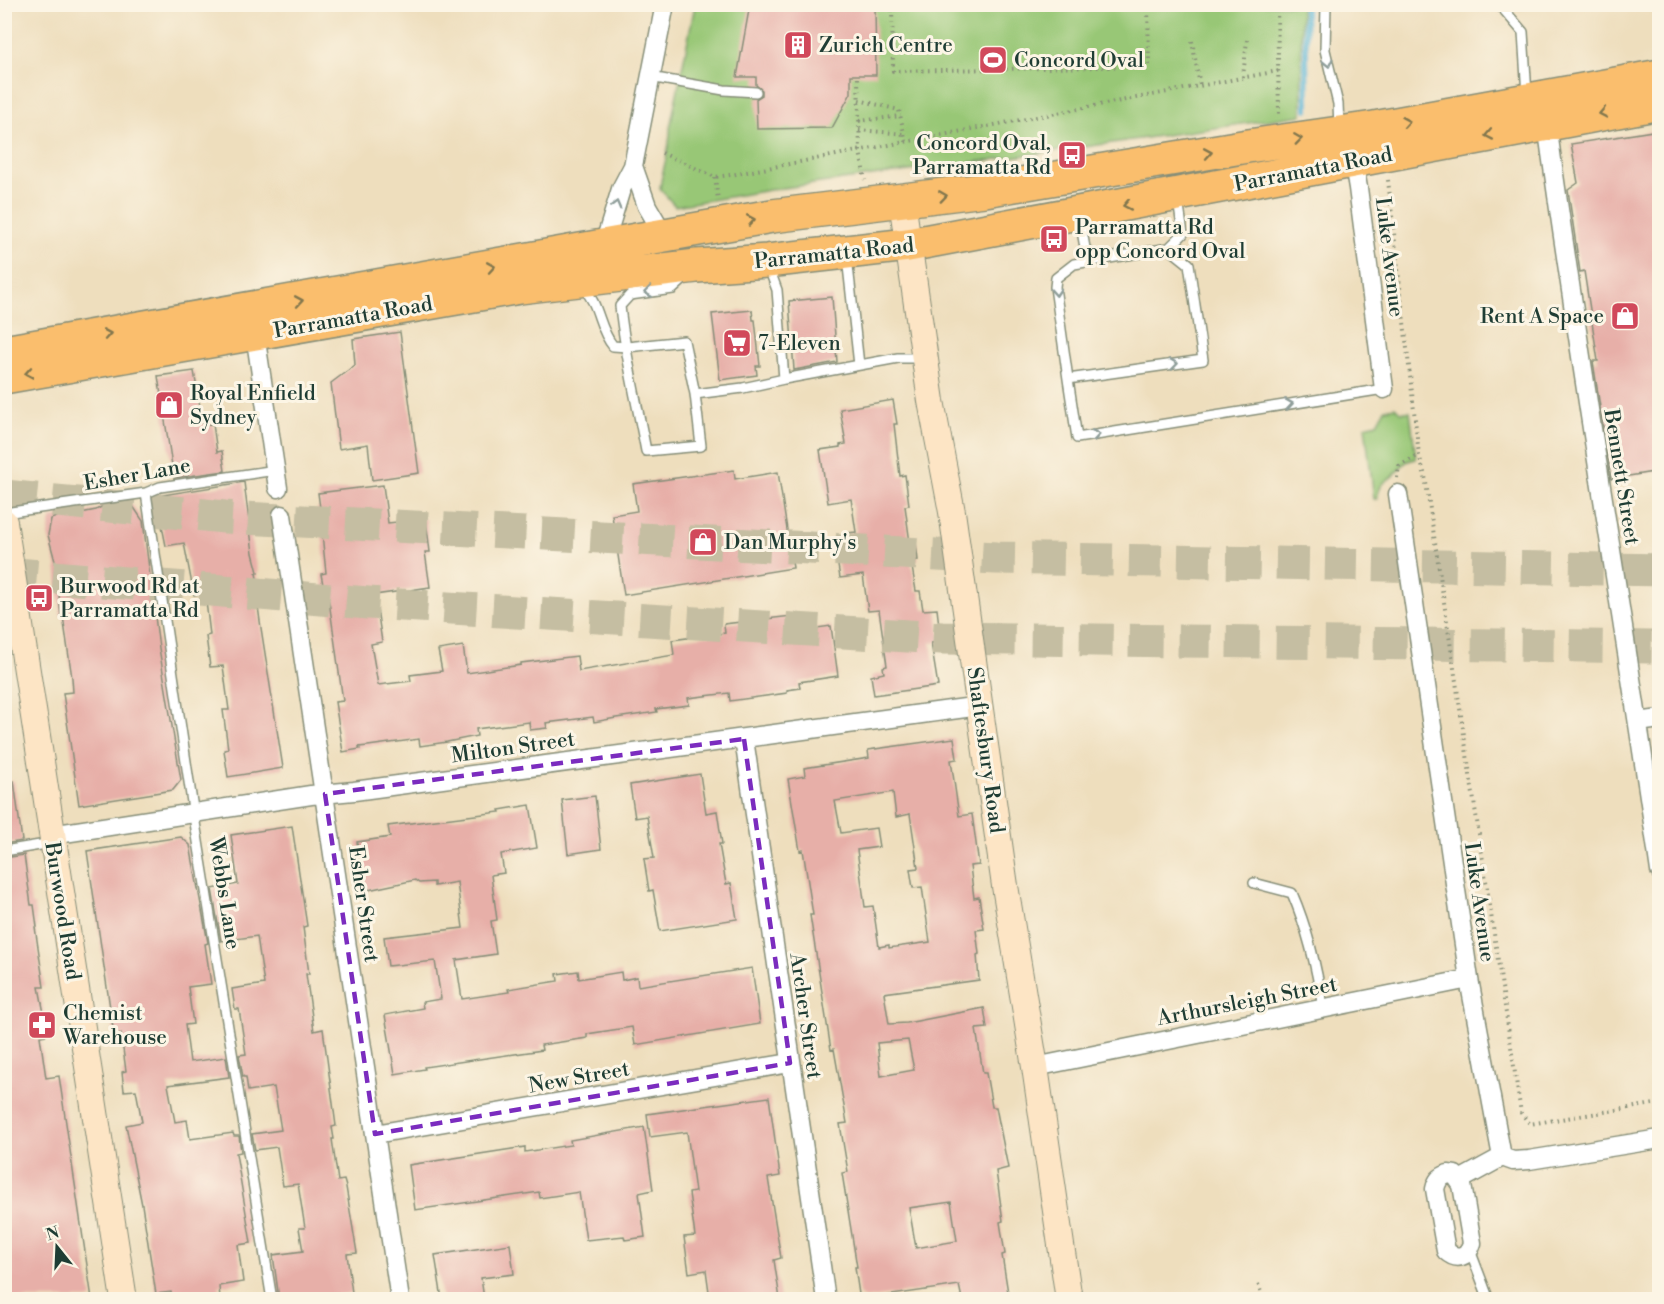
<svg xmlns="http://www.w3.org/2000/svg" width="1664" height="1304" font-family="'Libre Bodoni',serif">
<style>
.green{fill:#98c776;stroke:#5c8255;stroke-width:1.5}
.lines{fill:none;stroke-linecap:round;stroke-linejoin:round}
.stream{stroke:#59b5d7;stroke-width:6}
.building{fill:#e7afa8;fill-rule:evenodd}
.highway-tunnel{stroke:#c5bea2;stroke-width:33;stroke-dasharray:33 16;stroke-linecap:butt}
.lane-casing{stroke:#868e78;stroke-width:12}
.street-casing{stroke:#868e78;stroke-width:21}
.secondary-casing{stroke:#868e78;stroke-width:28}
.highway-casing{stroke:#868e78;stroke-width:36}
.path{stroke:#868e78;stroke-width:4;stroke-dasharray:1.5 4.5;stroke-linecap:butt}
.lane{stroke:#fff;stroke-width:9}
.street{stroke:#fff;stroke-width:18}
.secondary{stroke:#fde5c5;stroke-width:26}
.highway{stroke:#fabe6d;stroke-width:33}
.oneway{stroke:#8f9e9a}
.oneway2{stroke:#82774e}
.marked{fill:none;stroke:#7b2cbf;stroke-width:4.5;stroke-dasharray:12 8;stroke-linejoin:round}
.labels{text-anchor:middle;stroke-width:6;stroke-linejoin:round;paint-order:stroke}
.poi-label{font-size:21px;fill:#1f3d34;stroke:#fcf5e5;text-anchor:start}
.street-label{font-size:21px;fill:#1f3d34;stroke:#fcf5e5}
</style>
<rect width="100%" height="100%" fill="#fcf5e5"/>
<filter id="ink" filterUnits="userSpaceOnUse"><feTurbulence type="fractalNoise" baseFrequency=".0167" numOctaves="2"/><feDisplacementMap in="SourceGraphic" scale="12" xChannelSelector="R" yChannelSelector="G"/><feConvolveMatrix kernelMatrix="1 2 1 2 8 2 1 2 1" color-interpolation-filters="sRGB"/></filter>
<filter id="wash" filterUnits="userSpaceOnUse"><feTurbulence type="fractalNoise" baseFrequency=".008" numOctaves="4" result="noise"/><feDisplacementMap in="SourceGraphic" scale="24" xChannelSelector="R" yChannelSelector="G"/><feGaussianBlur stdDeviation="1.35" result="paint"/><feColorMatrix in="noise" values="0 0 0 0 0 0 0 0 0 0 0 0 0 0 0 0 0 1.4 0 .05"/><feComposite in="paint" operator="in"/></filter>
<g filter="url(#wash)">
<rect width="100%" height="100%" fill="#eedebd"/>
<path class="green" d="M 695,5 L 1301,5 L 1302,115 L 1071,149 L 776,189 L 675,206 L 660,189 C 662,168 671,149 670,128 Z
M 1395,407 L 1400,412 L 1410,412 L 1416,459 C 1402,461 1403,467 1393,476 C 1382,484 1380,484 1377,499 L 1374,499 L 1365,426 L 1377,423 L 1385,409 Z"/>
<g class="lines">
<path class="stream" d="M 1305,4 L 1307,109"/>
</g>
<g id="blocks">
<path class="building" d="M 750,4 L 875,4 L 876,75 L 851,75 L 851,93 L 832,128 L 757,129 L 756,99 L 762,95 L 762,90 L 756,85 L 756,77 L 737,77 Z
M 1659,130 L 1659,471 L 1611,479 L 1593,361 L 1598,361 L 1584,271 L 1580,272 L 1568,190 L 1578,183 L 1571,144 Z
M 832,297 L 837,362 L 794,370 L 789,301 Z
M 752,310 L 753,320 L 755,320 L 760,366 L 756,366 L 757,375 L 720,380 L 712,314 Z
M 400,332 L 419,473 L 372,480 L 368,444 L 339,449 L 331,383 L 355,365 L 353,339 Z
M 194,371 L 203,425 L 213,424 L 217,452 L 222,451 L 225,471 L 174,478 L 158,376 Z
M 893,400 L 897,424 L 894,424 L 900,476 L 905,475 L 909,505 L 905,506 L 910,543 L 916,542 L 918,560 L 911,561 L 916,591 L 920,591 L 923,610 L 937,609 L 941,642 L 931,643 L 938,686 L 874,695 L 871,676 L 884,673 L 883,667 L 887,666 L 879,610 L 868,611 L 863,575 L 840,578 L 837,559 L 847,557 L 847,553 L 850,552 L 848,533 L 856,532 L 851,499 L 828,503 L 820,450 L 840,447 L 840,445 L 846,444 L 840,409 Z
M 734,470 L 735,479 L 778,472 L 793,568 L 624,595 L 612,515 L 637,511 L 633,484 Z
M 244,482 L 253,553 L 258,572 L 256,573 L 258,584 L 255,585 L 261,628 L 283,768 L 228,777 L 224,750 L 228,749 L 223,710 L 229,710 L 223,666 L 210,667 L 206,636 L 210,635 L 205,593 L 194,595 L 184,543 L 166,546 L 156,496 Z
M 383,485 L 388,523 L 426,519 L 430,552 L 425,552 L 430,587 L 375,595 L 382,642 L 371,644 L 378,685 L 411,681 L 410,675 L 442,671 L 438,650 L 463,646 L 467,673 L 521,665 L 521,663 L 577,656 L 579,671 L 674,655 L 672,640 L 725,633 L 724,624 L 792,616 L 795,631 L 831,626 L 838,676 L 799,682 L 800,688 L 787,690 L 787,693 L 730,701 L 729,693 L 688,698 L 689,705 L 656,709 L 657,712 L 616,718 L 594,722 L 593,717 L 546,723 L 547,728 L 530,730 L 529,722 L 476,729 L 477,736 L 447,742 L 420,746 L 419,739 L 368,746 L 359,747 L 360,749 L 343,752 L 335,702 L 343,701 L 329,601 L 326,601 L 321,574 L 326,573 L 321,524 L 319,525 L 317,508 L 320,508 L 318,493 Z
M 126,503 L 131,503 L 143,521 L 159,648 L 181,780 L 173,790 L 79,805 L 63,693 L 73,692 L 72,678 L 63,616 L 61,616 L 56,565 L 48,535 L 51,519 L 67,513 L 81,513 L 96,510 L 103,506 Z
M 954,738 L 957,759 L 951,760 L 959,816 L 972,814 L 979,865 L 970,866 L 974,898 L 979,897 L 984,929 L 976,930 L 979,954 L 977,955 L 979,980 L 884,993 L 889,1024 L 907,1023 L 984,1008 L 987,1028 L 976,1029 L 983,1073 L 986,1073 L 992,1107 L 996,1107 L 1008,1168 L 996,1171 L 1003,1221 L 1000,1222 L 1005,1254 L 1002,1255 L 1009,1299 L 962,1299 L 959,1285 L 865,1299 L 859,1294 L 855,1267 L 857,1267 L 842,1173 L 848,1172 L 840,1124 L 847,1123 L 834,1049 L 831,1050 L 810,915 L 813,915 L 803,850 L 800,851 L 788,779 L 805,776 L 804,768 L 869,758 L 868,750 ZM 893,792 L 896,817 L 910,814 L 918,868 L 910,869 L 913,888 L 922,887 L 930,942 L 889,948 L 889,945 L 879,947 L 873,906 L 865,907 L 857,850 L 879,847 L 876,828 L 841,833 L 835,801 ZM 908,1040 L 914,1070 L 881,1076 L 877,1043 ZM 951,1202 L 957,1241 L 916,1248 L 909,1208 Z
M 700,774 L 706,813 L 717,811 L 722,844 L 719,844 L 726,884 L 731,883 L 737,919 L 660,931 L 653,890 L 649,891 L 644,859 L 654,858 L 647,816 L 635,818 L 630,785 Z
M 14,781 L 22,841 L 4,844 L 4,782 Z
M 595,796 L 601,849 L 568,854 L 562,800 Z
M 530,805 L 537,848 L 501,854 L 504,873 L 491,875 L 497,920 L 491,921 L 496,954 L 456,960 L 462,999 L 509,992 L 508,989 L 558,981 L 557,974 L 578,971 L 579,979 L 621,972 L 622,980 L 637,977 L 638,986 L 752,968 L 760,1024 L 635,1045 L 632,1027 L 587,1034 L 587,1038 L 541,1045 L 542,1050 L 424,1067 L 425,1069 L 395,1074 L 385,1015 L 423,1008 L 422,1002 L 441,999 L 435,961 L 388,966 L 384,937 L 463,928 L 457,882 L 434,886 L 434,882 L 419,883 L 415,880 L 368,890 L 368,887 L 364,888 L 357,842 L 390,837 L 388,826 L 500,812 L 499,810 Z
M 292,826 L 307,926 L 303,927 L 309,974 L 306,974 L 314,1031 L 323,1029 L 336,1126 L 332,1127 L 334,1139 L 332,1139 L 338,1181 L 344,1180 L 346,1187 L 357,1253 L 347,1254 L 352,1293 L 312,1299 L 279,1299 L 273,1255 L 303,1251 L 299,1228 L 305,1228 L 298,1184 L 283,1186 L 277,1147 L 255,1150 L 252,1134 L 281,1130 L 274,1087 L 248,1091 L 246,1077 L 243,1077 L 239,1055 L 246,1054 L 239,1009 L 235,1009 L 232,989 L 264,984 L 257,936 L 221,941 L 212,889 L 238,884 L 231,835 Z
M 181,837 L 190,845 L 208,943 L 205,944 L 211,984 L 188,987 L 193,1024 L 185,1025 L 190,1062 L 226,1057 L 229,1077 L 168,1085 L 175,1122 L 187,1120 L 190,1139 L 233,1133 L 234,1136 L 239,1136 L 241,1152 L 236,1153 L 251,1243 L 238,1245 L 243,1282 L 219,1286 L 220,1299 L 172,1299 L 171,1292 L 156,1294 L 142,1205 L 126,1125 L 142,1122 L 136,1090 L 124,1091 L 122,1072 L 126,1071 L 121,1034 L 114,1035 L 87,851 Z
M 24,855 L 31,905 L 34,905 L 37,927 L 35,927 L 44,987 L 39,987 L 46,1024 L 46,1035 L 40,1036 L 46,1078 L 59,1076 L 92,1299 L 4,1299 L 4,858 Z
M 769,1097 L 780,1176 L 768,1178 L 781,1258 L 774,1260 L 780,1299 L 710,1299 L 706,1270 L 689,1273 L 684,1237 L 695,1236 L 689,1193 L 695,1192 L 687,1132 L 650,1137 L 647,1114 Z
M 644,1127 L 653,1190 L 639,1193 L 645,1237 L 625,1240 L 624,1236 L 586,1240 L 579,1192 L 540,1198 L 539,1192 L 415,1210 L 409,1165 L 525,1147 L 525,1152 L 571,1145 L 570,1140 Z
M 510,1244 L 514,1274 L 481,1278 L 484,1299 L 442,1299 L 435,1255 Z"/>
</g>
</g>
<g filter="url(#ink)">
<use href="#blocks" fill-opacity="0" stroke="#868e78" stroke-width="1.5"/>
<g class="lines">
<path class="highway-tunnel" d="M 4,496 L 225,517 L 996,558 L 1660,570
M 4,573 L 368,603 L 942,638 L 1660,647"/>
<g class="lane-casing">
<path id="lane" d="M 1326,4 L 1325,50 L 1338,104 L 1339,126
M 1499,4 L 1523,32 L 1527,95
M 650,77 L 724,90 L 756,92
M 1080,219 L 1085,248 L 1096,260
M 1169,248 L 1189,264 L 1203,360 L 1068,379 L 1055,287 L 1056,278 L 1074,264 L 1169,248 L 1183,234 L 1178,200
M 847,257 L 859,365
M 769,268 L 777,290 L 784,379 L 898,358 L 922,358
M 583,288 C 600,304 598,328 613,346 L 627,347 L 684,341 L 695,394 L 701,446 L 646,451 C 637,403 625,355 620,306 L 630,295 L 673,289 L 685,278
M 1068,379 L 1077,438 L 1384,389
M 695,394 L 743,388 L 784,379
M 146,493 L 196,829 L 272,1300
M 4,513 L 146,493 L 160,487 L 276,470
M 4,851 L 52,843
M 1254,883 L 1292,893 C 1308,930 1317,968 1323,1009
M 1470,1250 L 1489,1300"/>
</g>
<g class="street-casing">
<path id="street" d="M 1547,124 C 1581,374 1624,622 1660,871
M 1352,153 L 1358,188 L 1384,389
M 633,166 L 647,206 L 664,235
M 604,245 L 621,189 L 633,166 L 665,4
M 255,334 L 278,488
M 1398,494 L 1469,979 L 1502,1157 L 1513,1161 L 1529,1160 L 1660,1139
M 282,515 L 400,1300
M 1638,722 L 1660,719
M 744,739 L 826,1300
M 51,835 L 311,795 L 354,791 L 980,706
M 1035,1067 L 1469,979
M 375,1134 L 790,1063
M 1448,1174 L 1455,1175 L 1462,1185 L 1472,1243 C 1468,1257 1457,1261 1446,1251 L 1435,1189 C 1437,1180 1440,1177 1448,1174 Z
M 1460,1180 L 1502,1157"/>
</g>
<g class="secondary-casing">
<path id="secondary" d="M 902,201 L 931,401 L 952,512 L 1005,886 L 1035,1067 L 1069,1300
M 4,522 L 124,1300"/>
</g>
<g class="highway-casing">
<path id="highway" d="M 4,352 L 772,216 L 985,190 L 1248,146 L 1374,128 L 1660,76
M 4,377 L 520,287 L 697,266 L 767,261 L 908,245 L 1660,103"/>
</g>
<path class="path" d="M 892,4 L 893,71 L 1149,66 L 1148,4
M 1277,4 L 1279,115
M 1192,41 L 1200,86
M 1243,77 L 1247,40
M 858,78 L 860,151 L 865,180
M 859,100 L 899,110 L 906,142
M 859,121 L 901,116
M 859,130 L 905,134
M 662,153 L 715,177 L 731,175 L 1278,71
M 715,177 L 718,200
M 1388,180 L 1419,455 L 1425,476 L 1521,1113 L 1530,1124 L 1660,1103
M 1397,478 L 1399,466 L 1419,455
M 1258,1284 L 1264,1300"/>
<use href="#lane" class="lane"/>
<use href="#street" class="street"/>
<use href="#secondary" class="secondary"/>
<use href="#highway" class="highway"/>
</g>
<defs><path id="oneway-chevron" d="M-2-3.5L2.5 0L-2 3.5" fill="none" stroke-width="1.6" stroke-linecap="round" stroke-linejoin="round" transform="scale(1.5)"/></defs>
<g class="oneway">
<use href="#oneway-chevron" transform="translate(1328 63) rotate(77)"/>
<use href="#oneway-chevron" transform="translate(616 205) rotate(-75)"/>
<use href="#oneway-chevron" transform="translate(648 292) rotate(172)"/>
<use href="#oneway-chevron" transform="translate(1056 292) rotate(86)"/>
<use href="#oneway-chevron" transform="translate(1174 364) rotate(-8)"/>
<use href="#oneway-chevron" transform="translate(1289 404) rotate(-9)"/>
<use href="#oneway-chevron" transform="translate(1096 435) rotate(-9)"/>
</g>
<g class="oneway2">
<use href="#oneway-chevron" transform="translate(1603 113) rotate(169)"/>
<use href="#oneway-chevron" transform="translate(1406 122) rotate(-10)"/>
<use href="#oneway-chevron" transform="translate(1489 135) rotate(169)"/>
<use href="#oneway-chevron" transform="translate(1298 139) rotate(-8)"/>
<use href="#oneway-chevron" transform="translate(1208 153) rotate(-10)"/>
<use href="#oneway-chevron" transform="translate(943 196) rotate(-8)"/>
<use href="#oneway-chevron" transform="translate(1127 205) rotate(169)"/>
<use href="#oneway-chevron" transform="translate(751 220) rotate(-10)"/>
<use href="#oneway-chevron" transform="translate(491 267) rotate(-10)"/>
<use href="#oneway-chevron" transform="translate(299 301) rotate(-10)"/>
<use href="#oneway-chevron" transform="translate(107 334) rotate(-10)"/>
<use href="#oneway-chevron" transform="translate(29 373) rotate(170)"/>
</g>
</g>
<path class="marked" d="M 744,739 L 790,1063 L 375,1134 L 325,794 Z"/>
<defs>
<g id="building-square" transform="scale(1.5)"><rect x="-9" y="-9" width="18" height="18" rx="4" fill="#d1495b" stroke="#fcf5e5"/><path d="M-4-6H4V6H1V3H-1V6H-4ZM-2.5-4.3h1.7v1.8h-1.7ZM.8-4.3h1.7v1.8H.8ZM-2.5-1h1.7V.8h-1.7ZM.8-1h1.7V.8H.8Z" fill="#fff"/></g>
<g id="stadium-square" transform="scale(1.5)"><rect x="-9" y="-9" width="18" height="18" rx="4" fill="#d1495b" stroke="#fcf5e5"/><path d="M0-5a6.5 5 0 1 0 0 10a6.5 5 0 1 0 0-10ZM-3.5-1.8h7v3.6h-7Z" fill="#fff"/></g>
<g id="bus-square" transform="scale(1.5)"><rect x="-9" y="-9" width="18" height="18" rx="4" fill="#d1495b" stroke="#fcf5e5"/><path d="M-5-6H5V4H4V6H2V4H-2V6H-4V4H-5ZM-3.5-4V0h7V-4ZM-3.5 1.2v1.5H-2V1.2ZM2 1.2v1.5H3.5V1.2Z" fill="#fff"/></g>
<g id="shop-square" transform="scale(1.5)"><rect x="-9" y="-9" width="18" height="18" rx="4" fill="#d1495b" stroke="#fcf5e5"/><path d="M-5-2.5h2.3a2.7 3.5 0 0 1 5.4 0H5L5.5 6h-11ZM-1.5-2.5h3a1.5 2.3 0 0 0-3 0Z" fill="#fff"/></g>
<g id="supermarket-square" transform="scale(1.5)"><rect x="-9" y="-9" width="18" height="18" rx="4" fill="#d1495b" stroke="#fcf5e5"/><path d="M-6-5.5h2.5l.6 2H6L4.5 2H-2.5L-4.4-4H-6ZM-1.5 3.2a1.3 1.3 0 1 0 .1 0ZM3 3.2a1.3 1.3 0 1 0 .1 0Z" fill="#fff"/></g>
<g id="pharmacy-square" transform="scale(1.5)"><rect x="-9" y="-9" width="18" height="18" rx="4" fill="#d1495b" stroke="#fcf5e5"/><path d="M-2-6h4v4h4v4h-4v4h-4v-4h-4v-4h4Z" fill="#fff"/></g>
</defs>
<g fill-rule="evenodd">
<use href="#building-square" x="798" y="45"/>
<use href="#stadium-square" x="993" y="60"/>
<use href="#bus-square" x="1072" y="155"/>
<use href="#bus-square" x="1054" y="239"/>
<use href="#shop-square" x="1625" y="316"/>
<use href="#supermarket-square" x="737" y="343"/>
<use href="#shop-square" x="169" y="405"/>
<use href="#shop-square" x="703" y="542"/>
<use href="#bus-square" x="39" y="598"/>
<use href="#pharmacy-square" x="42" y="1025"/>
</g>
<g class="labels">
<g class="poi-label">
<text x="819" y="52">Zurich Centre</text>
<text x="1014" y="67">Concord Oval</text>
<text x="1051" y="150" text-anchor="end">Concord Oval,<tspan x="1051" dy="24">Parramatta Rd</tspan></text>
<text x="1075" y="234">Parramatta Rd<tspan x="1075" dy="24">opp Concord Oval</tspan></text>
<text x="1604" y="323" text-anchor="end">Rent A Space</text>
<text x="758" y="350">7-Eleven</text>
<text x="190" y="400">Royal Enfield<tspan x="190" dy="24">Sydney</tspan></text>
<text x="724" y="549">Dan Murphy's</text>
<text x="60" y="593">Burwood Rd at<tspan x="60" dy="24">Parramatta Rd</tspan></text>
<text x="63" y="1020">Chemist<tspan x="63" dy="24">Warehouse</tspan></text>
</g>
<g class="street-label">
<text transform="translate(1313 169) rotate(-11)" y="7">Parramatta Road</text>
<text transform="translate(834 253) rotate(-6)" y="7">Parramatta Road</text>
<text transform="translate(1390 257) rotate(83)" y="7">Luke Avenue</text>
<text transform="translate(353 317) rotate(-10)" y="7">Parramatta Road</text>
<text transform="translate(137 474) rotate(-10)" y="7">Esher Lane</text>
<text transform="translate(1622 477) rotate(81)" y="7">Bennett Street</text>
<text transform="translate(513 747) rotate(-8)" y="7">Milton Street</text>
<text transform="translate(986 750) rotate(82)" y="7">Shaftesbury Road</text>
<text transform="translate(225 893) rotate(81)" y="7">Webbs Lane</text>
<text transform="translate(1480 902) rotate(82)" y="7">Luke Avenue</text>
<text transform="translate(364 904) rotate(82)" y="7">Esher Street</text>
<text transform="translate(63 911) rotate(81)" y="7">Burwood Road</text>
<text transform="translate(1247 1001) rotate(-11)" y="7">Arthursleigh Street</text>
<text transform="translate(806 1016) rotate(82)" y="7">Archer Street</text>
<text transform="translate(579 1077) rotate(-10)" y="7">New Street</text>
</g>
</g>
<rect width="1664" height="1304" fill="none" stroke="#fcf5e5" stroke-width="24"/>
<g transform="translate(57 1247) rotate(342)" stroke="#fcf5e5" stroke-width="4.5" paint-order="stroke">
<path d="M0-4.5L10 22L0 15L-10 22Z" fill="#1f3d34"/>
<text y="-9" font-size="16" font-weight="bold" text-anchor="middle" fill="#1f3d34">N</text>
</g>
</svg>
